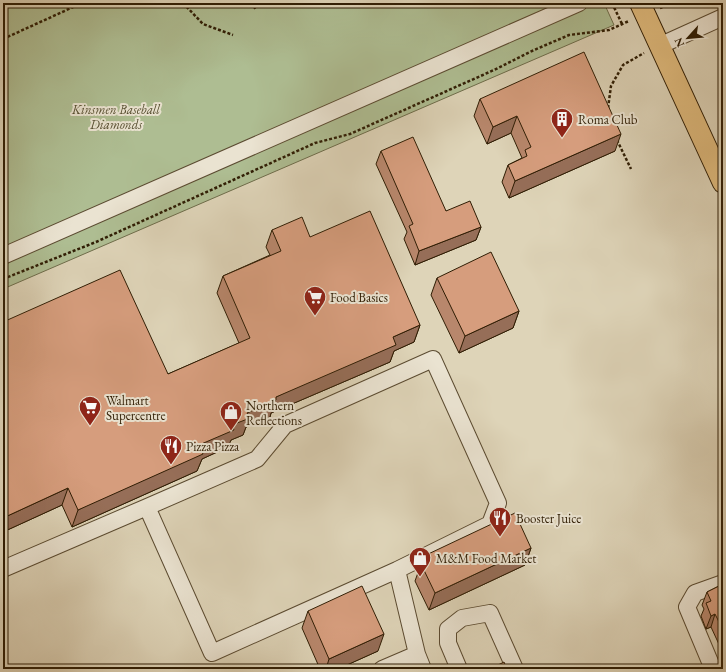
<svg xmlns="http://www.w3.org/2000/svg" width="726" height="672" font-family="'EB Garamond',serif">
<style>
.green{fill:#aebd92;stroke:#6e6d4b}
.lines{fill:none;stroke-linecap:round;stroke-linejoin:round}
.minor-casing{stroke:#5b4b31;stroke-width:18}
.major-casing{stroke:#2f1d04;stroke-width:22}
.path{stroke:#2f1d04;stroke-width:2.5;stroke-dasharray:3 2;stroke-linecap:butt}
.minor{stroke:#eae3d1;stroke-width:16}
.major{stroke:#dfba7c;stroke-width:20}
.wall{fill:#b8876c;stroke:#2f1d04}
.shaded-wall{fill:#966e58;stroke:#2f1d04}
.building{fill:#d69d7d;stroke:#2f1d04}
.labels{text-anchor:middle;stroke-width:4;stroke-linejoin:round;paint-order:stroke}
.park-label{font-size:13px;font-style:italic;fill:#554d2f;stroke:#eae3d1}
.poi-label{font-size:13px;fill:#2f1d04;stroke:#eae3d1;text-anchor:start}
</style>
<rect width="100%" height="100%" fill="#ded4b8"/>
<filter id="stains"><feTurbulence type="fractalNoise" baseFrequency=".005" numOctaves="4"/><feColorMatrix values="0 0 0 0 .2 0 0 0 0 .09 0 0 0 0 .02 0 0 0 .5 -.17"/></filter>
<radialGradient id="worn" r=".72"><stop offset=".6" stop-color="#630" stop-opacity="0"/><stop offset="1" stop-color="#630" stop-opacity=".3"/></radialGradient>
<path class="green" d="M 3,3 L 604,3 L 614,25 L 3,289 Z"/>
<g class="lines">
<g class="minor-casing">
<path id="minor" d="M 659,46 L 723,17
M 3,256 L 579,3
M 433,359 L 498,503 L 490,524 L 397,570 L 212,653 L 147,507 L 257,459 L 285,425 Z
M 3,569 L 147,507
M 397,570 L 417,654 L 423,669
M 382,669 L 417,654
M 459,669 L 448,643 L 448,629 L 462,618 L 490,613 L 515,669
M 713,669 L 687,607 L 695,593 L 723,583"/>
</g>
<g class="major-casing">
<path id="major" d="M 640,3 L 723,183"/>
</g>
<path class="path" d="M 183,3 L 203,24 L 233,35
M 250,3 L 257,10
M 612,3 L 622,24
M 660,8 L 671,3
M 3,39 L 82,3
M 608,108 L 611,86 L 623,65 L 644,53
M 617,140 L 631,169
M 3,279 L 96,242 L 315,143 L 350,134 L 494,70 L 532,51 L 569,35 L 609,30 L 629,21"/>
<use href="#minor" class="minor"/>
<use href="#major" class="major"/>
</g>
<path class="wall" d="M 191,3 L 198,3 L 194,7 Z
M 723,22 L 723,35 L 720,29 Z
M 480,99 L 615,151 L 509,198 L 502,182 L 508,165 L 522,158 L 511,133 L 487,144 L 474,116 Z
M 381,151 L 446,211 L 481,227 L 476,240 L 415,265 L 404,239 L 407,232 L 376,164 Z
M 272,230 L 310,237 L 420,325 L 414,342 L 394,351 L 390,362 L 271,413 L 270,417 L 246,427 L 243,435 L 231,440 L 228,447 L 202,459 L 197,471 L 72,527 L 62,505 L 3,532 L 3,322 L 168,374 L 239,343 L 217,293 L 223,276 L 270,255 L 266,247 Z
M 437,278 L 519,311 L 513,328 L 459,353 L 431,295 Z
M 531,548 L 525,565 L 429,610 L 415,581 L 424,556 Z
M 723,584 L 723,653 L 711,627 L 706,629 L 701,616 L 704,609 L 702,605 L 707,592 Z
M 308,611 L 378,651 L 338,669 L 320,669 L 302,628 Z"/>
<path class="shaded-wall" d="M 517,116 L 511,133 L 487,144 L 493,127 Z
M 621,134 L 615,151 L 509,198 L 515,181 Z
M 481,227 L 476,240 L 415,265 L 419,251 Z
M 519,311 L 513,328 L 459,353 L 465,336 Z
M 420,325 L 414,342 L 394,351 L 390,362 L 271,413 L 270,417 L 246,427 L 243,435 L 231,440 L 228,447 L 202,459 L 197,471 L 72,527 L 78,510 L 199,445 L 247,413 L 276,397 L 393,337 Z
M 68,488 L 62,505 L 3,532 L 3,518 Z
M 531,548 L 525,565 L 429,610 L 435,593 Z
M 715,614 L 711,627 L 706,629 L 711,616 Z
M 384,634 L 378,651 L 338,669 L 326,669 L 329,659 Z"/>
<path class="building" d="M 584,52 L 621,134 L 515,181 L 508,165 L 527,156 L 525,150 L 531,147 L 517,116 L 493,127 L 480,99 Z
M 413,137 L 446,211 L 470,201 L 481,227 L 419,251 L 409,226 L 413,224 L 381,151 Z
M 370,211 L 420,325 L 393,337 L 396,345 L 276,397 L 276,400 L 247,413 L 250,418 L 232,425 L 234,430 L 199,445 L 203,454 L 78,510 L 68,488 L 3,518 L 3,322 L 120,270 L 168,374 L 250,338 L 223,276 L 281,251 L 272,230 L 302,217 L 310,237 Z
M 491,252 L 519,311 L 465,336 L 437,278 Z
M 515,513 L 531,548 L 435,593 L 421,564 L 424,556 Z
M 723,584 L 723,630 L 715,614 L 711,616 L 706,603 L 711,601 L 707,592 Z
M 362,586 L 384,634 L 329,659 L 308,611 Z
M 504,662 L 507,669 L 490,669 Z
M 679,666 L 680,669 L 672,669 Z"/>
<defs>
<g id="building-pin" transform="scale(1.15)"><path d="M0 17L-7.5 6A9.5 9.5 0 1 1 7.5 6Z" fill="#8f2418" stroke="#eae3d1"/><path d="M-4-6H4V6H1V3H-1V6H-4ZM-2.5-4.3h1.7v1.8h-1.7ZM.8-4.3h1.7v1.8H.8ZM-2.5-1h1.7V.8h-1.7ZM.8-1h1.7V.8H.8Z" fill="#fff"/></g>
<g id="supermarket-pin" transform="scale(1.15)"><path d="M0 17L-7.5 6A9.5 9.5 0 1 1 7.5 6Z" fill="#8f2418" stroke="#eae3d1"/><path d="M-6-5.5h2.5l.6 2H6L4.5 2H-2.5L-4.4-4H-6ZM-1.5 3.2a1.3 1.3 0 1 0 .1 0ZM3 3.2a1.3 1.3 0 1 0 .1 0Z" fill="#fff"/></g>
<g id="shop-pin" transform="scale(1.15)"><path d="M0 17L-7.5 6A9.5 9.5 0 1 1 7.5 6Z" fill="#8f2418" stroke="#eae3d1"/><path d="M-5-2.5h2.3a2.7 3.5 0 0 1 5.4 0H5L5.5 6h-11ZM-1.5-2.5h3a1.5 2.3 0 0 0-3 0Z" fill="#fff"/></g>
<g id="restaurant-pin" transform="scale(1.15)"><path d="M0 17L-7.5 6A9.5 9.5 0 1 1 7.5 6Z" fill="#8f2418" stroke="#eae3d1"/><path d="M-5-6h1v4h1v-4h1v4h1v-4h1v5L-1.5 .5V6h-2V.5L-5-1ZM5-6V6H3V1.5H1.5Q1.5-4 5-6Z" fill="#fff"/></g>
</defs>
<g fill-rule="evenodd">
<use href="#building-pin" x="562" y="119"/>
<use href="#supermarket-pin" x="315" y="297"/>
<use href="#supermarket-pin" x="90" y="407"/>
<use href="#shop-pin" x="231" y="412"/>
<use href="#restaurant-pin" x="171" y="446"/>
<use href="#restaurant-pin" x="500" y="518"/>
<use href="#shop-pin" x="420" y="558"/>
</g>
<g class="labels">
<g class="park-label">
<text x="116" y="114">Kinsmen Baseball<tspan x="116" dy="15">Diamonds</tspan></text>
</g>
<g class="poi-label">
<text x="578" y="124">Roma Club</text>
<text x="330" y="302">Food Basics</text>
<text x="106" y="405">Walmart<tspan x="106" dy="15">Supercentre</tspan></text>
<text x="246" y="410">Northern<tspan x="246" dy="15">Reflections</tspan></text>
<text x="186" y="451">Pizza Pizza</text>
<text x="516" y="523">Booster Juice</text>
<text x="436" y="563">M&amp;M Food Market</text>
</g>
</g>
<rect width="726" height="672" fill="none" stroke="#ded4b8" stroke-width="16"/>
<rect x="4" y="4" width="718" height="664" fill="none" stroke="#2f1d04" stroke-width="2"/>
<rect x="8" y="8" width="710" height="656" fill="none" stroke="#2f1d04"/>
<g transform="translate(688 38) rotate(243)" stroke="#eae3d1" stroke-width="3" paint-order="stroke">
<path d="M0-3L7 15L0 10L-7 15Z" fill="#2f1d04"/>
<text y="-6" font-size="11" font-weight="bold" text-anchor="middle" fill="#2f1d04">N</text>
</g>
<rect width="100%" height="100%" filter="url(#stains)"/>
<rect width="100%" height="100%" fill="url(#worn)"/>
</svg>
